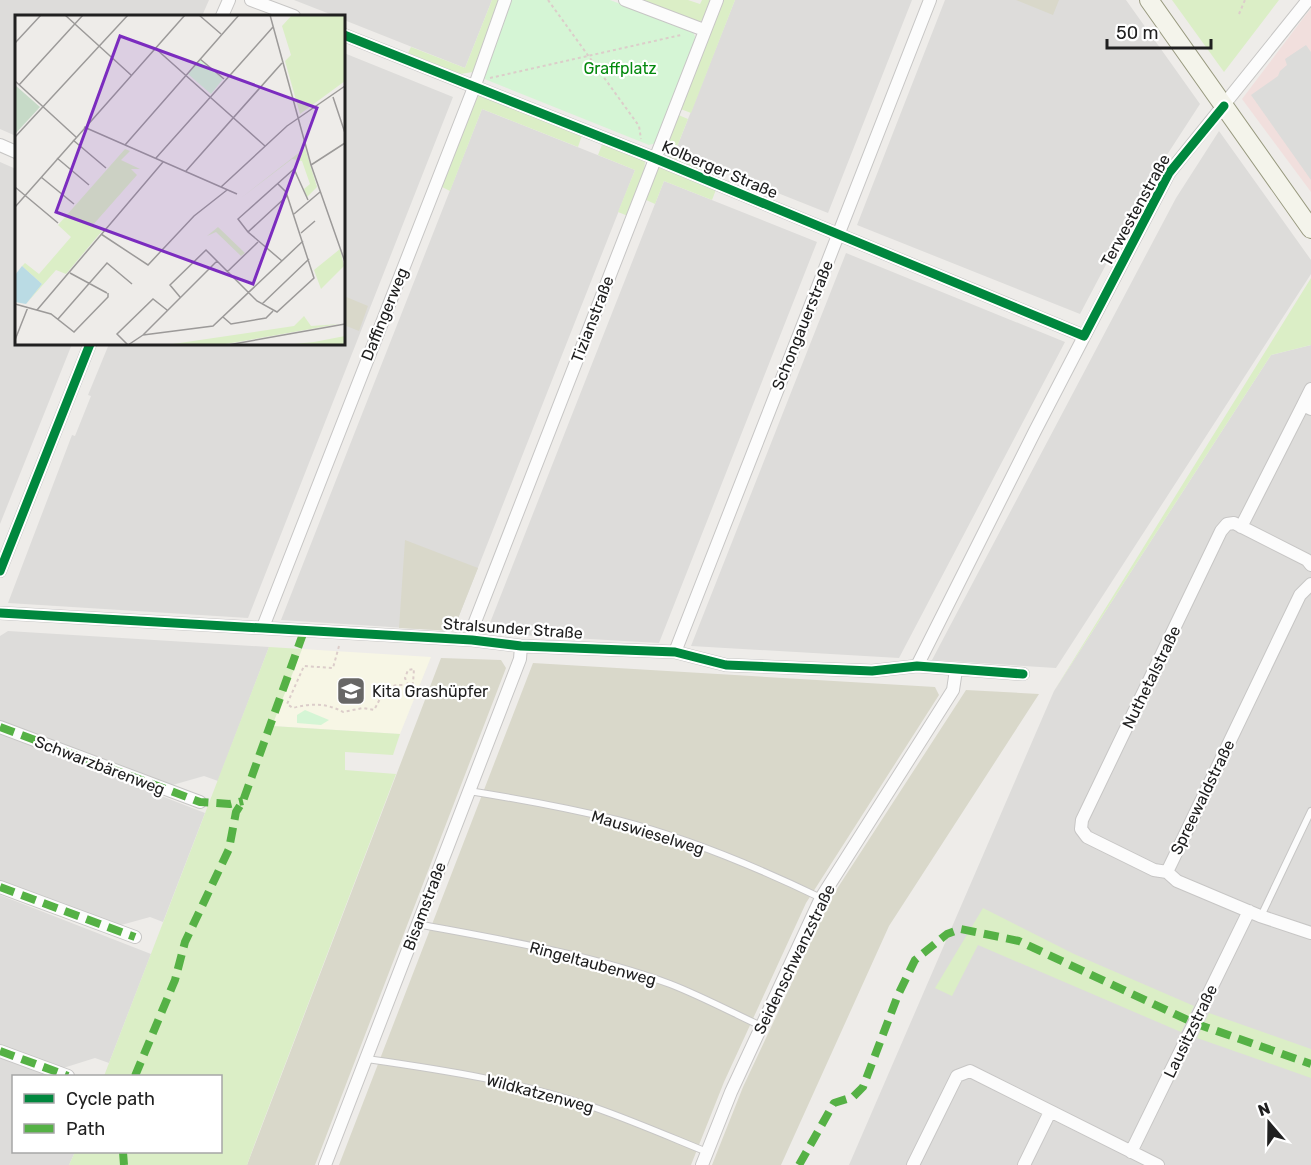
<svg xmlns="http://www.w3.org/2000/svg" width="1311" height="1165" font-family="Rubik,sans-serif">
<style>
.residential{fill:#dddcda}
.commercial{fill:#f1dfdd}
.education{fill:#f7f6e5}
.religious{fill:#dcdcda}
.construction{fill:#d9d8ca}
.grass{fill:#dbeec6}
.park{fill:#d5f5d5}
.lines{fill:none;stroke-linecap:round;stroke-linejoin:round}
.lane-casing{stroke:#c7c6c5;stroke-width:8}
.street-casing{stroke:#c7c6c5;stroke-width:14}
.secondary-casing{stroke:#98997f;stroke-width:20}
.path{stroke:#dccdca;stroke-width:2;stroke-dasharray:3 3;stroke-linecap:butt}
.lane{stroke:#fcfcfc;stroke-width:6}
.street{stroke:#fcfcfc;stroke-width:12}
.secondary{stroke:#f4f4eb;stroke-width:18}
.quiet{stroke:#55b145;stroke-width:8;stroke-dasharray:15 8;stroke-linecap:butt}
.cycleway-casing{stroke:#fff;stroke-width:13}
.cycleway{stroke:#00873e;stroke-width:9}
.labels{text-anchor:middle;stroke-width:4.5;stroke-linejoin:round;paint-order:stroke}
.park-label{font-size:16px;fill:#03890d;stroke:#fff}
.street-label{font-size:16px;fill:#202020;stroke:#fff}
.poi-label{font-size:16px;fill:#202020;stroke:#fff;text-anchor:start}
.inset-road{fill:none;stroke:#9c9a99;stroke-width:1.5}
.view{fill:#7b2cbf;fill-opacity:0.15;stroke:#7b2cbf;stroke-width:3}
.inset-edge{fill:none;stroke:#202020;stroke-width:3}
</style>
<rect width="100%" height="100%" fill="#eeece9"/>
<path class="residential" d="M 0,0 L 209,0 L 202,16 L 16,16 L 16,136 L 0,129 Z
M 294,0 L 492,0 L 465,68 L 344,20 L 344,16 L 335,16 Z
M 735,0 L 912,0 L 828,213 L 675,152 Z
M 945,0 L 1126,0 L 1200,104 L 1150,181 L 1080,314 L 857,225 Z
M 344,53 L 453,97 L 248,618 L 8,603 L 72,435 L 75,436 L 91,396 L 88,395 L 109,344 L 344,344 Z
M 482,109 L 635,170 L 453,631 L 281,620 Z
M 1219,131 L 1311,260 L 1311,274 L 1056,668 L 932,660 L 1176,198 Z
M 0,162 L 16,169 L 16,344 L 72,344 L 0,524 Z
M 664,181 L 817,242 L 659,643 L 486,633 Z
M 846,253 L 1065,342 L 899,658 L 691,646 Z
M 1311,345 L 1311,1165 L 849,1165 L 1054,691 L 1271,355 Z
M 8,631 L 269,647 L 218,781 L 204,776 L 169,786 L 0,721 L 0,636 Z
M 0,733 L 205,813 L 163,922 L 150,917 L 114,927 L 0,883 Z
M 0,895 L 151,954 L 109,1063 L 95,1058 L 60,1069 L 0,1046 Z
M 0,1058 L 49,1076 L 14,1076 L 14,1152 L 75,1152 L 69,1165 L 0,1165 Z"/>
<path class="commercial" d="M 1311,8 L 1311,192 L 1242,99 Z"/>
<path class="education" d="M 302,649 L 431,657 L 400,734 L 272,726 Z"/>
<path class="religious" d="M 1306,45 L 1311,52 L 1311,180 L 1251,95 L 1278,76 L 1280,71 L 1287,65 L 1285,59 Z"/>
<path class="construction" d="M 1016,0 L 1059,0 L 1053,15 Z
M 344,296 L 368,306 L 359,331 L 344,325 Z
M 405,540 L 478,568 L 453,631 L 399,628 Z
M 441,658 L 501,660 L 506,668 L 315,1165 L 247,1165 Z
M 533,663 L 935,687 L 939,695 L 806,903 L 724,1082 L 691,1165 L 339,1165 Z
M 966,690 L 1039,694 L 889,926 L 781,1165 L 712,1165 L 743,1087 L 833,895 Z"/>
<path class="grass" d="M 492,0 L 500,0 L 473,72 L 460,74 L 408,53 L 411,47 L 465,68 Z
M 637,0 L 688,0 L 700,4 L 702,0 L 713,0 L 705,18 L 698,23 Z
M 722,0 L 735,0 L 691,113 L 678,108 Z
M 1172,0 L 1279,0 L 1224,72 Z
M 478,96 L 484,96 L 582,135 L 578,147 L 482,109 L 450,191 L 440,186 Z
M 676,114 L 688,119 L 675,152 L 717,169 L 713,177 L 672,162 C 658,147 670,130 676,114 Z
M 603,142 L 645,161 L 644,173 L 628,216 L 618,212 L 635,170 L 598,155 Z
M 662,167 L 717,187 L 712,200 L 664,181 L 655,204 L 644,199 L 657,169 Z
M 1311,278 L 1311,345 L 1271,355 L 1054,691 Z
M 269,647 L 302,649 L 272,726 L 400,734 L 393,755 L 345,752 L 345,770 L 396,774 L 255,1143 L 247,1165 L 69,1165 L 75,1152 L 220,1152 L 220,1076 L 104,1076 Z
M 983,908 L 1074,954 L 1194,1006 L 1181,1032 L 978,945 L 952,996 L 935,988 Z
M 1209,1013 L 1311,1049 L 1311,1078 L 1197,1038 Z"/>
<path class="park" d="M 512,0 L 610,0 L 693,32 L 696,39 L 656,143 L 649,145 L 482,78 Z
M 305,710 L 329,720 L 321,725 L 297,723 L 297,715 Z"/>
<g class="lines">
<g class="lane-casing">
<path id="lane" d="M 469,791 C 519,799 568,808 617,820 C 687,838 755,866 821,898
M 1261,916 L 1311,811
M 417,924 C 502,940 589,954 670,984 C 701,996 731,1012 761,1026
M 367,1059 C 444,1070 522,1082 596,1108 C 633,1121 670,1137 707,1152"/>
</g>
<g class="street-casing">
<path id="street" d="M 251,0 L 294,16
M 625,0 L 704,30
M 222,16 L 229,0
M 344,35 L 654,158 L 1084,336
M 0,145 L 16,152
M 1303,405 L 1311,389
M 1241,527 L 1303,405 L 1311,409
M 0,571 L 90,344
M 1311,584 L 1300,595 L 1167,872 L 1177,881 L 1260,916 L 1311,933
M 0,613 L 472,640 L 521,646 L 675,652 L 726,665 L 872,671 L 917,666 L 1023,674
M 263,627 L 475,85 L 505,0
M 472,640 L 473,627 L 717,0
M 675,652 L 930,0
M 917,666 L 1035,431 L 1169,173 L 1308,0
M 0,727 L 200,802
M 1167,872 L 1154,870 L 1087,837 L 1081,829 L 1082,820 L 1221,531 L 1227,524 L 1234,523 L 1307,560 L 1311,565
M 0,887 L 135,937
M 0,1051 L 68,1076
M 1131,1152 L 1249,911
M 325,1165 L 520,659 L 521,646
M 702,1165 L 731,1092 L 821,898 L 953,690 L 956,670
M 913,1165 L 957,1076 L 970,1071 L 1158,1165
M 1024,1165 L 1050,1112"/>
</g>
<g class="secondary-casing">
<path id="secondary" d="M 1149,0 L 1311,229"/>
</g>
<path class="path" d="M 548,0 L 639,126 L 641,139
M 1239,14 L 1245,0
M 490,78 L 681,35
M 339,646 L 333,668 L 304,666 L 287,704 L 293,708 C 310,703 327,703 343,712 L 363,708 L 374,710 C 386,689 383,684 411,685 L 413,683 L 414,669 L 408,670 L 405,678 L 408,685"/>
<use href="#lane" class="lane"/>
<use href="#street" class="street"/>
<use href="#secondary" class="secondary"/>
<path class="quiet" d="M 0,727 L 200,802 L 230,804 L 243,801
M 0,887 L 135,937
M 0,1051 L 68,1076
M 135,1076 L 175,980 L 185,942 L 229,849 L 236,812 L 243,801 L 304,631
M 123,1152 L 124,1165
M 799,1165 L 834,1103 L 853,1097 L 863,1087 L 898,995 L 915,960 L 947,934 L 961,929 L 1019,941 L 1194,1023 L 1311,1064"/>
<g class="cycleway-casing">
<path id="cycleway" d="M 344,35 L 654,158 L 1084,336 L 1169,173 L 1224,106
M 0,571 L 90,344
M 0,613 L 472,640 L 521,646 L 675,652 L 726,665 L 872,671 L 917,666 L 1023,674"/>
</g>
<use href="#cycleway" class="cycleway"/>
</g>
<defs>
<g id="school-square" transform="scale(1.5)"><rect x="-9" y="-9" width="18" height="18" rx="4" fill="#686766" stroke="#fff"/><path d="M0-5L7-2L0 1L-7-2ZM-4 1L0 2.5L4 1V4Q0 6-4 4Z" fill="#fff"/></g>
</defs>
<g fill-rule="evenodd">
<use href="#school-square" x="351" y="691"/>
</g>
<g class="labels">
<g class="park-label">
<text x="620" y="74">Graffplatz</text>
</g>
<g class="street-label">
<text transform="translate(720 169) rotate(23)" y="6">Kolberger Straße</text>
<text transform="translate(1135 210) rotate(-61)" y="6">Terwestenstraße</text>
<text transform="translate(384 314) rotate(-68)" y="6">Daffingerweg</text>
<text transform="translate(592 319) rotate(-69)" y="6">Tizianstraße</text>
<text transform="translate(802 325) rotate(-68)" y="6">Schongauerstraße</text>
<text transform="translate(513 628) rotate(4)" y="6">Stralsunder Straße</text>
<text transform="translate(1151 677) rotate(-64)" y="6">Nuthetalstraße</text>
<text transform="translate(100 765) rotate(21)" y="6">Schwarzbärenweg</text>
<text transform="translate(1202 797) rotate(-64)" y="6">Spreewaldstraße</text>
<text transform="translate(648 832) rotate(17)" y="6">Mauswieselweg</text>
<text transform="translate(424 906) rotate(-69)" y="6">Bisamstraße</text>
<text transform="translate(794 959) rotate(-64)" y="6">Seidenschwanzstraße</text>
<text transform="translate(593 963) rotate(15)" y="6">Ringeltaubenweg</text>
<text transform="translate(1190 1031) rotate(-64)" y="6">Lausitzstraße</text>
<text transform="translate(540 1093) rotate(15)" y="6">Wildkatzenweg</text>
</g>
<g class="poi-label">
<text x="372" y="697">Kita Grashüpfer</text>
</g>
</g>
<g transform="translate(15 15)">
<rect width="330" height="330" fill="#eeece9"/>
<path d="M 277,0 L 330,0 L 330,66 L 285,99 L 270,46 L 276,40 L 267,11 ZM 290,133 L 302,172 L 292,182 L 289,174 L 295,169 L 287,146 L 277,144 L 226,183 ZM 110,134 L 115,136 L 106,145 L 125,154 L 116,154 L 122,160 L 77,211 L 87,216 L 51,259 L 41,255 L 11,289 L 27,269 L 7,251 L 10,248 L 24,259 L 56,222 L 43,210 ZM 203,212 L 230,238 L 226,241 L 201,217 L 192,221 ZM 325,234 L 329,251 L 306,274 L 299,255 ZM 289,301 L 296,311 L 324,309 L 205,330 L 151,330 L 279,311 ZM 330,321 L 330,330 L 270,330 L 299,327 Z" fill="#dbeec6"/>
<path d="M 0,70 L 25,92 L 0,119 Z" fill="#c6dac7"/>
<path d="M 185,45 L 208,64 L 196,79 L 173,59 Z" fill="#d5f5d5"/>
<path d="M 7,251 L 27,269 L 11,289 L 0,287 L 0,260 Z" fill="#badbe4"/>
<path class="inset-road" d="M 50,0 L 116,60M 184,0 L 206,19M 255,0 L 296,150 L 330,247M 0,28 L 26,0M 140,33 L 250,131M 185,44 L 209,64M 0,66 L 61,122M 4,70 L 68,0M 318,82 L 330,118M 69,112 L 222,179M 0,122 L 113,0M 58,125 L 91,153M 110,130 L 224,0M 42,143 L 74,170M 141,143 L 258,12M 296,150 L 330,128M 171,156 L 267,48M 26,162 L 59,189M 0,172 L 43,208M 206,172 L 272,111 L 330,71M 0,192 L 170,0M 279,199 L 305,177M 233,217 L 223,204 L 279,154 L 293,185M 286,218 L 300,206M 86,219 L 133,250 L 179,201 L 212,175M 267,246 L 233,217 L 272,181M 212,257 L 243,227M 55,258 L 92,278M 165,282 L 155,270 L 191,235 L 242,286 L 262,297 L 299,263 L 271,177 L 263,169M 0,289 L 36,299 L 59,317 L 93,282 L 93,278M 247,289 L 294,244M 22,295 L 148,147M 208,302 L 216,309 L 251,303 L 258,296M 43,304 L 92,248 L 117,269M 128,320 L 198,311 L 288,226M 128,320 L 202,246M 128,320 L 113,330 L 102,319 L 138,284 L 152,295M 0,325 L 13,292M 213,330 L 330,309"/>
<path class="view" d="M 105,21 L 302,93 L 238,269 L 41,197 Z"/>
<rect width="330" height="330" class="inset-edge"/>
</g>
<rect x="12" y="1075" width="210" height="78" fill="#ffffff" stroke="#a6a6a6" stroke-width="1.5"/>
<rect x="24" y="1094" width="30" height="9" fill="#00873e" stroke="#a6a6a6" stroke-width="1.5"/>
<text x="66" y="1105" font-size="18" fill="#202020">Cycle path</text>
<rect x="24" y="1124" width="30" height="9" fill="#55b145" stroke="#a6a6a6" stroke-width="1.5"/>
<text x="66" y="1135" font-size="18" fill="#202020">Path</text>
<g transform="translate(1269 1123) rotate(340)" stroke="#ffffff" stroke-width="4.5" paint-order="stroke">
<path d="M0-4.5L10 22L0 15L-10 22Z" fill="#202020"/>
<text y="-9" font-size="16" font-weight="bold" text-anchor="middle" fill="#202020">N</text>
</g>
<path d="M1107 39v9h104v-9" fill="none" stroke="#202020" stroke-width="3"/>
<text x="1116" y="39" font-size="18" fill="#202020" stroke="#ffffff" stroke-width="4.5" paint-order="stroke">50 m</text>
</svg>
